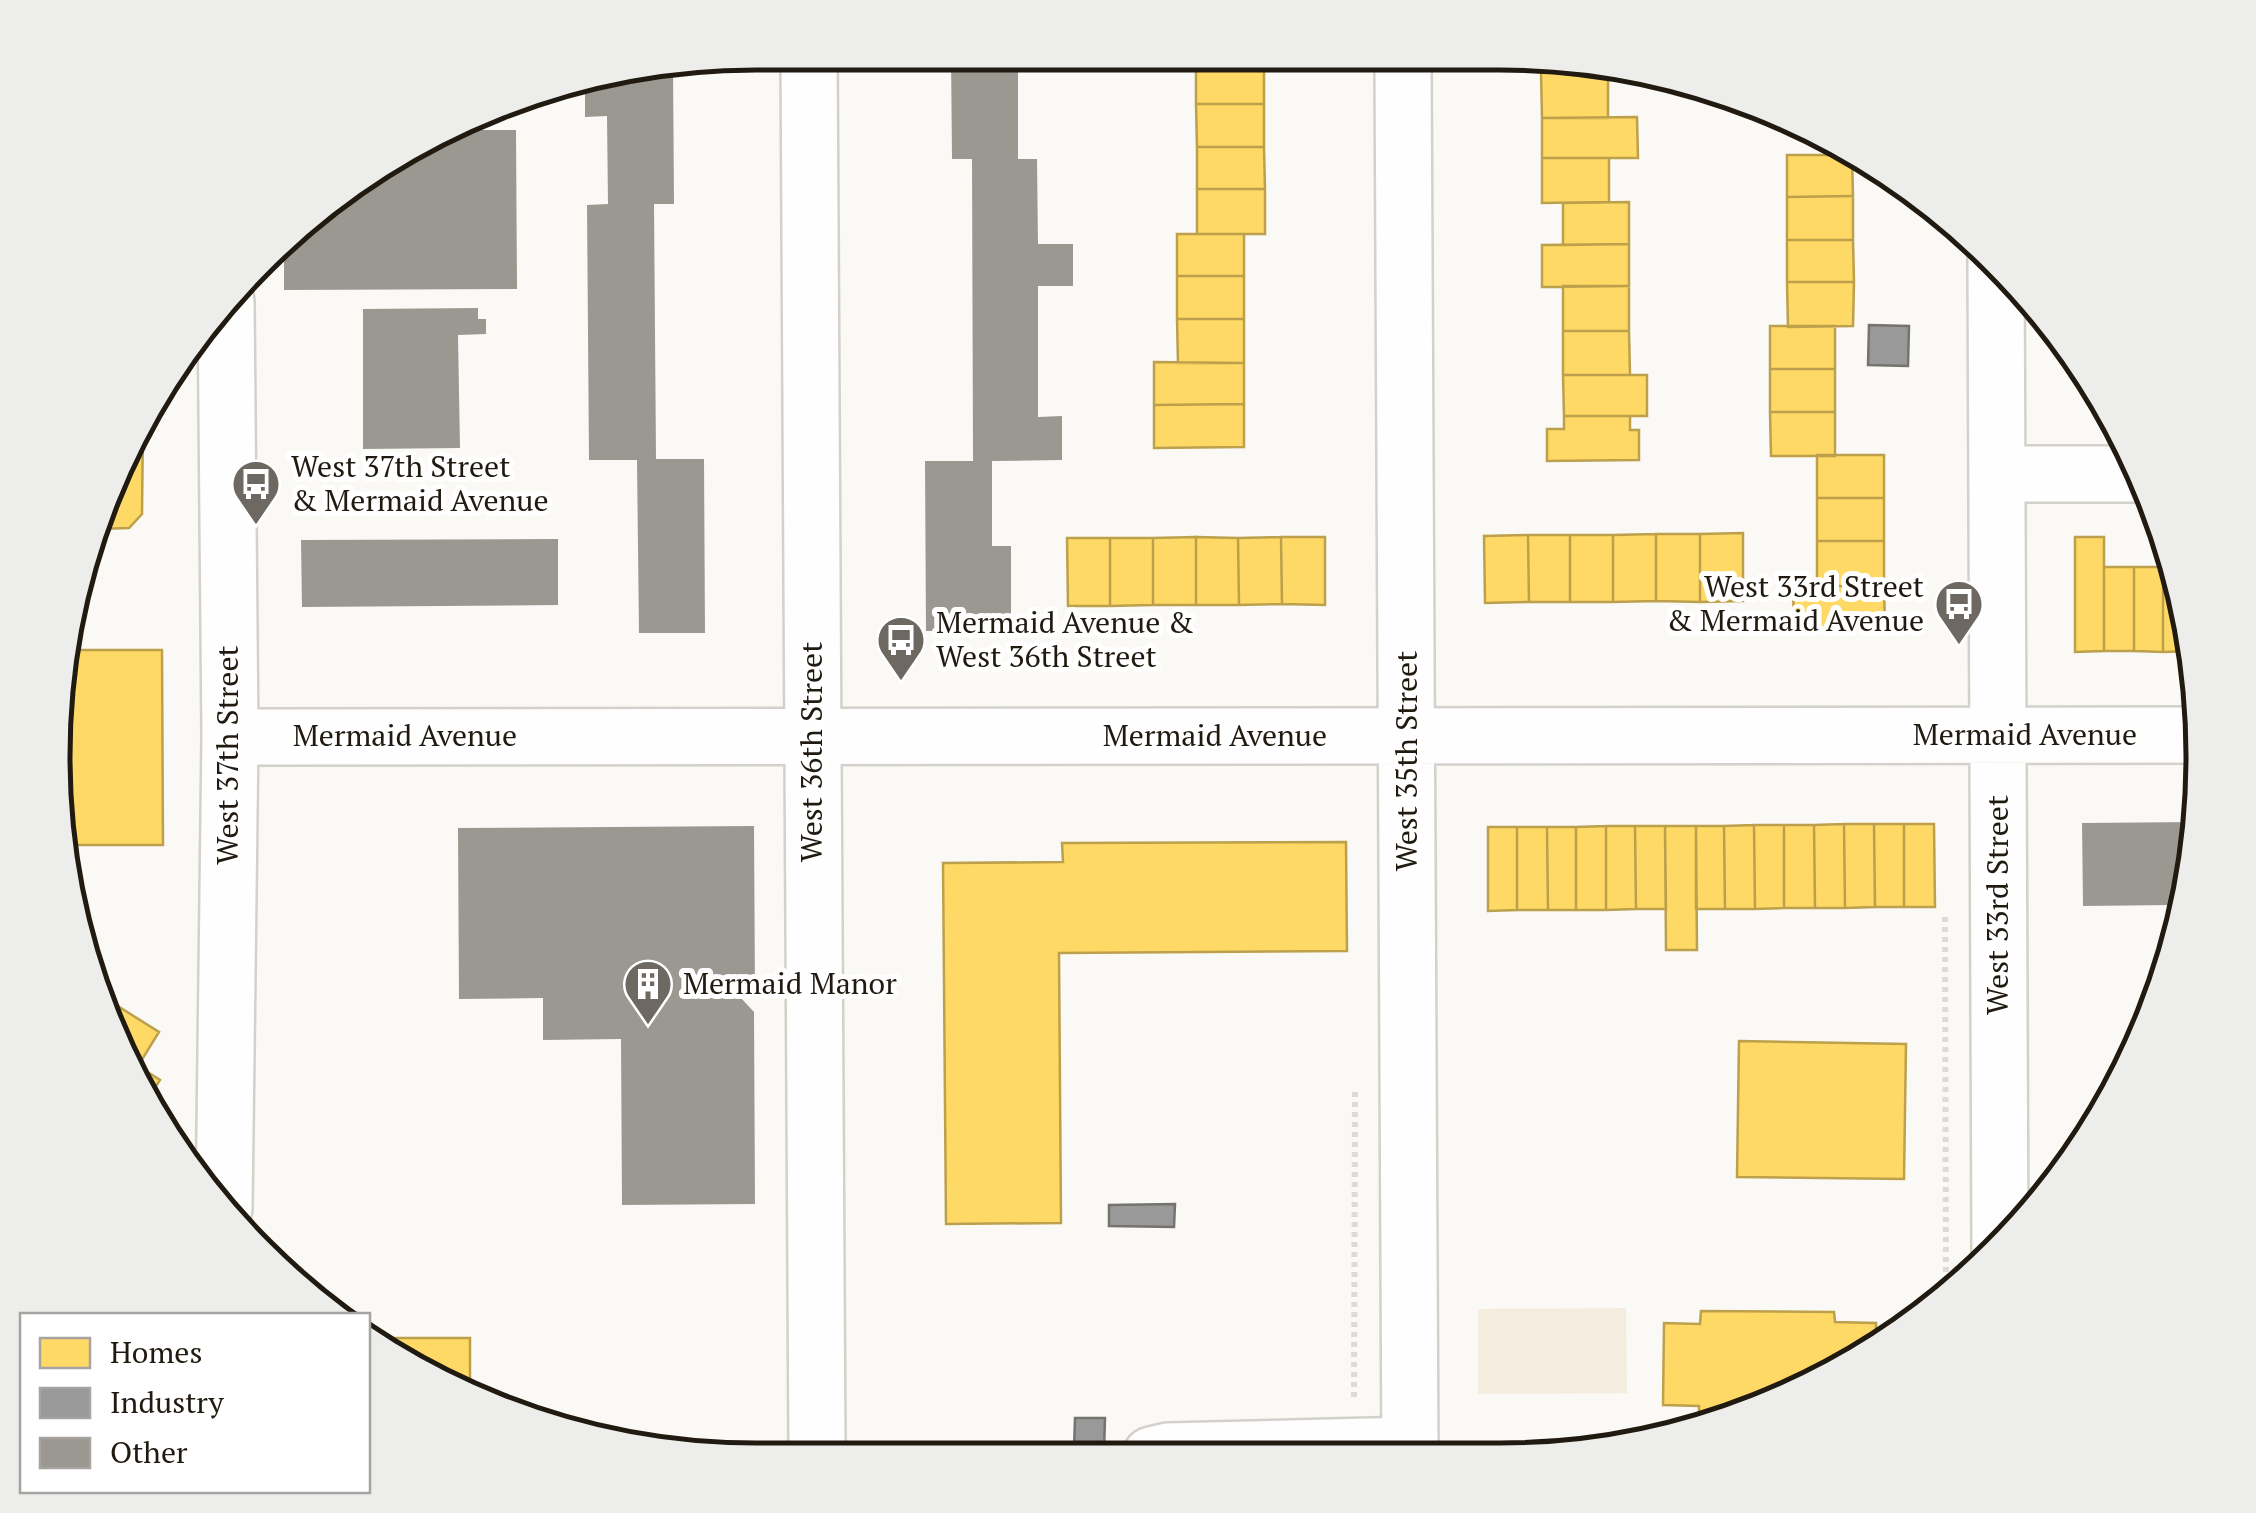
<svg xmlns="http://www.w3.org/2000/svg" width="2256" height="1513" font-family="'PT Serif',serif">
<style>
.green{fill:#f4ecdf}
.homes{fill:#ffd966;stroke:#bca04c;stroke-width:2.5}
.industry{fill:#999;stroke:#757370;stroke-width:2.5}
.building{fill:#9b9892}
.lines{fill:none;stroke-linecap:round;stroke-linejoin:round}
.minor-casing{stroke:#d4d1cb;stroke-width:60}
.path{stroke:#dcdbda;stroke-width:6;stroke-dasharray:5 5;stroke-linecap:butt}
.minor{stroke:#fefefe;stroke-width:55}
.labels{text-anchor:middle;stroke-width:10;stroke-linejoin:round;paint-order:stroke}
.poi-label{font-size:30px;fill:#201a11;stroke:#fff;text-anchor:start}
.street-label{font-size:30px;fill:#201a11;stroke:#fff}
.rim{fill:none;stroke:#201a11;stroke-width:5}
</style>
<rect width="100%" height="100%" fill="#fbf9f6"/>
<path class="green" d="M 1626,1308 L 1627,1393 L 1478,1394 L 1478,1309 Z"/>
<path class="homes" d="M 1196,60 L 1264,60 L 1264,104 L 1196,104 Z
M 1541,64 L 1608,65 L 1608,72 L 1541,72 Z
M 1541,72 L 1608,72 L 1608,118 L 1542,118 Z
M 1196,104 L 1264,104 L 1264,147 L 1197,147 Z
M 1637,117 L 1638,158 L 1542,158 L 1542,118 Z
M 1197,147 L 1264,147 L 1265,189 L 1197,189 Z
M 1787,155 L 1852,155 L 1853,196 L 1787,197 Z
M 1542,158 L 1609,158 L 1609,202 L 1542,203 Z
M 1197,189 L 1265,189 L 1265,234 L 1197,234 Z
M 1853,196 L 1853,240 L 1787,240 L 1787,197 Z
M 1629,202 L 1629,244 L 1563,245 L 1563,203 Z
M 1177,234 L 1244,234 L 1244,276 L 1177,276 Z
M 1787,240 L 1853,240 L 1854,282 L 1787,282 Z
M 1629,244 L 1629,286 L 1542,287 L 1542,245 Z
M 1177,276 L 1244,276 L 1244,319 L 1177,319 Z
M 1787,282 L 1854,282 L 1853,326 L 1788,327 Z
M 1563,286 L 1629,286 L 1629,331 L 1563,331 Z
M 1177,319 L 1244,319 L 1244,363 L 1178,363 Z
M 1770,326 L 1835,326 L 1835,369 L 1770,369 Z
M 1563,331 L 1629,331 L 1630,375 L 1563,375 Z
M 1154,362 L 1244,363 L 1244,404 L 1154,405 Z
M 1770,369 L 1835,369 L 1835,412 L 1770,412 Z
M 1563,375 L 1647,375 L 1647,416 L 1564,416 Z
M 1244,404 L 1244,447 L 1154,448 L 1154,405 Z
M 1770,412 L 1835,412 L 1835,456 L 1771,456 Z
M 1564,416 L 1630,416 L 1630,430 L 1639,430 L 1639,460 L 1547,461 L 1547,429 L 1564,429 Z
M 143,424 L 142,514 L 129,528 L 96,529 L 106,488 Z
M 1817,455 L 1884,455 L 1884,498 L 1817,498 Z
M 1817,498 L 1884,498 L 1884,541 L 1817,541 Z
M 1743,533 L 1743,601 L 1700,602 L 1700,534 Z
M 1656,534 L 1700,534 L 1700,602 L 1656,601 Z
M 1656,534 L 1656,601 L 1613,602 L 1613,535 Z
M 1528,535 L 1570,535 L 1570,602 L 1529,602 Z
M 1528,535 L 1529,602 L 1485,603 L 1484,536 Z
M 1570,535 L 1613,535 L 1613,602 L 1570,602 Z
M 1196,537 L 1238,538 L 1239,605 L 1196,605 Z
M 1196,537 L 1196,605 L 1153,605 L 1153,538 Z
M 1281,537 L 1325,537 L 1325,605 L 1282,604 Z
M 1281,537 L 1282,604 L 1239,605 L 1238,538 Z
M 2075,537 L 2104,537 L 2104,651 L 2075,652 Z
M 1067,538 L 1110,538 L 1110,606 L 1068,606 Z
M 1110,538 L 1153,538 L 1153,605 L 1110,606 Z
M 1817,541 L 1884,541 L 1884,586 L 1817,586 Z
M 2104,567 L 2134,567 L 2134,651 L 2104,651 Z
M 2134,567 L 2163,567 L 2163,652 L 2134,651 Z
M 2163,567 L 2174,567 L 2190,619 L 2193,651 L 2163,652 Z
M 1793,586 L 1884,586 L 1885,627 L 1794,627 Z
M 68,650 L 162,650 L 163,845 L 63,845 L 54,710 Z
M 1844,824 L 1874,824 L 1875,907 L 1845,908 Z
M 1844,824 L 1845,908 L 1815,908 L 1814,825 Z
M 1874,824 L 1904,824 L 1904,907 L 1875,907 Z
M 1904,824 L 1934,824 L 1935,907 L 1904,907 Z
M 1754,825 L 1784,825 L 1784,908 L 1755,909 Z
M 1754,825 L 1755,909 L 1725,909 L 1724,826 Z
M 1784,825 L 1814,825 L 1815,908 L 1784,908 Z
M 1606,826 L 1635,826 L 1636,909 L 1606,910 Z
M 1606,826 L 1606,910 L 1576,910 L 1576,827 Z
M 1635,826 L 1665,826 L 1666,909 L 1636,909 Z
M 1665,826 L 1696,826 L 1697,950 L 1666,950 Z
M 1696,826 L 1724,826 L 1725,909 L 1696,909 Z
M 1488,827 L 1517,827 L 1517,910 L 1488,911 Z
M 1517,827 L 1547,827 L 1548,910 L 1517,910 Z
M 1547,827 L 1576,827 L 1576,910 L 1548,910 Z
M 1346,842 L 1347,951 L 1059,953 L 1061,1223 L 946,1224 L 943,863 L 1063,862 L 1062,843 Z
M 105,998 L 159,1032 L 138,1066 L 160,1080 L 145,1103 Z
M 1739,1041 L 1906,1044 L 1904,1179 L 1737,1177 Z
M 1701,1311 L 1834,1312 L 1835,1322 L 1876,1323 L 1876,1350 L 1769,1407 L 1746,1414 L 1699,1413 L 1699,1406 L 1663,1405 L 1664,1323 L 1700,1324 Z
M 375,1338 L 470,1338 L 470,1396 L 445,1388 Z"/>
<path class="industry" d="M 1869,325 L 1909,326 L 1908,366 L 1868,365 Z
M 1175,1204 L 1174,1227 L 1109,1226 L 1109,1205 Z
M 1075,1418 L 1105,1418 L 1104,1451 L 1074,1451 Z"/>
<path class="building" d="M 951,55 L 1018,56 L 1018,159 L 1037,159 L 1038,244 L 1073,244 L 1073,286 L 1038,286 L 1038,417 L 1062,416 L 1062,460 L 992,461 L 992,546 L 1011,546 L 1011,631 L 926,631 L 925,461 L 973,461 L 972,159 L 952,159 Z
M 673,66 L 674,204 L 654,204 L 656,459 L 704,459 L 705,633 L 639,633 L 637,460 L 589,460 L 587,205 L 608,204 L 607,116 L 585,117 L 585,81 Z
M 465,122 L 465,130 L 516,130 L 517,289 L 284,290 L 284,247 L 365,171 Z
M 478,308 L 478,319 L 486,319 L 486,334 L 458,335 L 460,448 L 363,449 L 363,309 Z
M 558,539 L 558,605 L 302,607 L 301,540 Z
M 2197,822 L 2190,893 L 2173,951 L 2172,905 L 2083,906 L 2082,823 Z
M 754,826 L 755,998 L 741,998 L 754,1012 L 755,1204 L 622,1205 L 621,1039 L 543,1040 L 543,998 L 459,999 L 458,828 Z"/>
<g class="lines">
<g class="minor-casing">
<path id="minor" d="M 809,53 L 817,1450
M 1403,62 L 1410,1459
M 1996,258 L 2000,1252
M 1997,474 L 2143,474
M 230,737 L 2201,735
M 224,1209 L 230,737 L 226,301
M 1151,1455 L 1168,1451 L 1410,1445"/>
</g>
<path class="path" d="M 1945,917 L 1946,1297
M 1354,1397 L 1355,1089"/>
<use href="#minor" class="minor"/>
</g>
<defs>
<g id="bus-pin" transform="scale(2.5)"><path d="M0 17L-7.5 6A9.5 9.5 0 1 1 7.5 6Z" fill="#6d6861" stroke="#fff"/><path d="M-5-6H5V4H4V6H2V4H-2V6H-4V4H-5ZM-3.5-4V0h7V-4ZM-3.5 1.2v1.5H-2V1.2ZM2 1.2v1.5H3.5V1.2Z" fill="#fff"/></g>
<g id="building-pin" transform="scale(2.5)"><path d="M0 17L-7.5 6A9.5 9.5 0 1 1 7.5 6Z" fill="#6d6861" stroke="#fff"/><path d="M-4-6H4V6H1V3H-1V6H-4ZM-2.5-4.3h1.7v1.8h-1.7ZM.8-4.3h1.7v1.8H.8ZM-2.5-1h1.7V.8h-1.7ZM.8-1h1.7V.8H.8Z" fill="#fff"/></g>
</defs>
<g fill-rule="evenodd">
<use href="#bus-pin" x="256" y="484"/>
<use href="#bus-pin" x="1959" y="604"/>
<use href="#bus-pin" x="901" y="640"/>
<use href="#building-pin" x="648" y="984"/>
</g>
<g class="labels">
<g class="poi-label">
<text x="291" y="477">West 37th Street<tspan x="291" dy="34">&amp; Mermaid Avenue</tspan></text>
<text x="1924" y="597" text-anchor="end">West 33rd Street<tspan x="1924" dy="34">&amp; Mermaid Avenue</tspan></text>
<text x="936" y="633">Mermaid Avenue &amp;<tspan x="936" dy="34">West 36th Street</tspan></text>
<text x="683" y="994">Mermaid Manor</text>
</g>
<g class="street-label">
<text x="2025" y="745">Mermaid Avenue</text>
<text x="405" y="746">Mermaid Avenue</text>
<text x="1215" y="746">Mermaid Avenue</text>
<text transform="translate(812 752) rotate(-90)" y="10">West 36th Street</text>
<text transform="translate(228 755) rotate(-90)" y="10">West 37th Street</text>
<text transform="translate(1407 761) rotate(-90)" y="10">West 35th Street</text>
<text transform="translate(1998 905) rotate(-90)" y="10">West 33rd Street</text>
</g>
</g>
<path d="M0 0H2256V1513H0ZM756 70H1500A686 686 0 0 1 2186 756V757A686 686 0 0 1 1500 1443H756A686 686 0 0 1 70 757V756A686 686 0 0 1 756 70Z" fill="#ededec" fill-rule="evenodd"/>
<path class="rim" d="M756 70H1500A686 686 0 0 1 2186 756V757A686 686 0 0 1 1500 1443H756A686 686 0 0 1 70 757V756A686 686 0 0 1 756 70Z"/>
<rect x="20" y="1313" width="350" height="180" fill="#ffffff" stroke="#a6a3a0" stroke-width="2.5"/>
<rect x="40" y="1338" width="50" height="30" fill="#ffd966" stroke="#a6a3a0" stroke-width="2.5"/>
<text x="110" y="1363" font-size="30" fill="#201a11">Homes</text>
<rect x="40" y="1388" width="50" height="30" fill="#999999" stroke="#a6a3a0" stroke-width="2.5"/>
<text x="110" y="1413" font-size="30" fill="#201a11">Industry</text>
<rect x="40" y="1438" width="50" height="30" fill="#9b9892" stroke="#a6a3a0" stroke-width="2.5"/>
<text x="110" y="1463" font-size="30" fill="#201a11">Other</text>
</svg>
